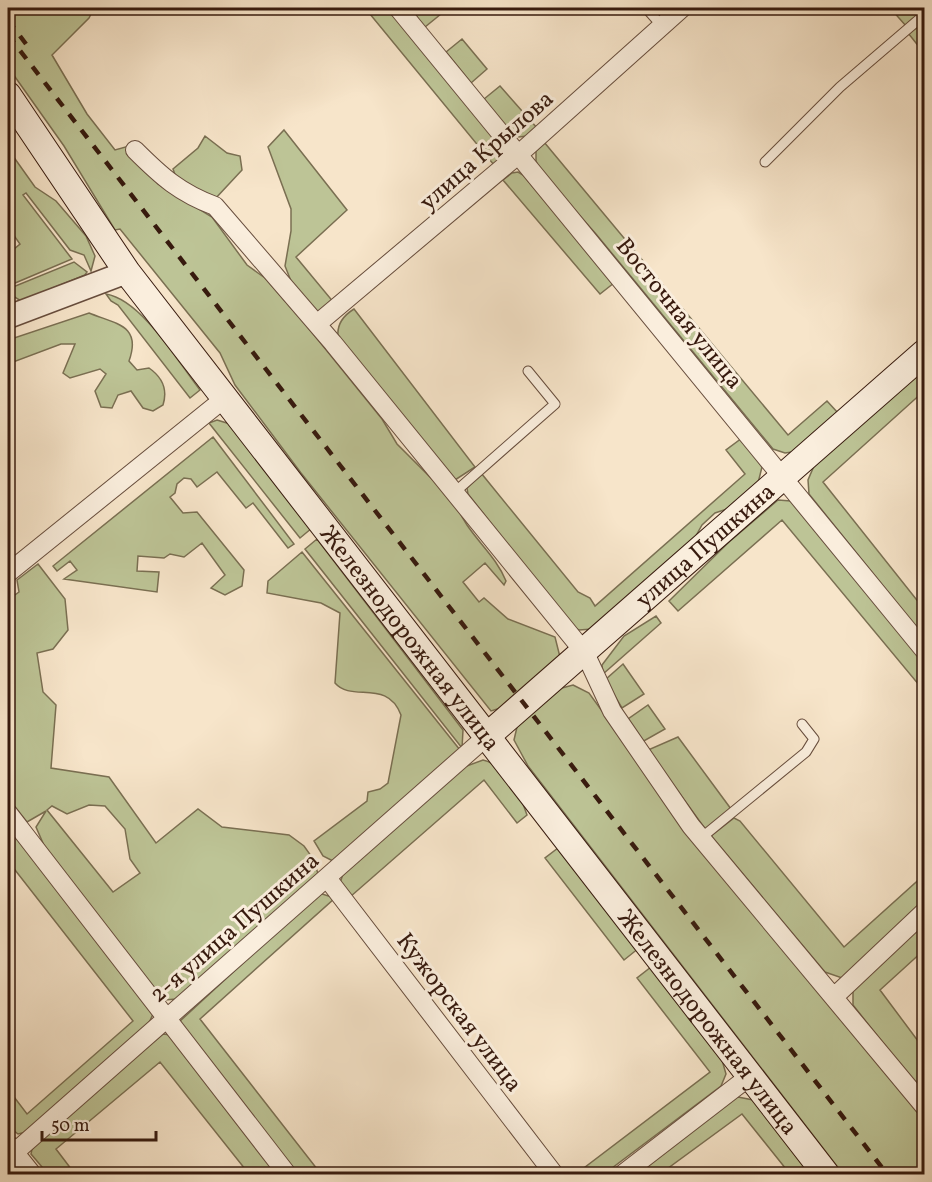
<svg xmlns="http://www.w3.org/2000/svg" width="932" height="1182" font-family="Vollkorn,serif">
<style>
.green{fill:#bdc496;stroke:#7a6f52;stroke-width:1.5;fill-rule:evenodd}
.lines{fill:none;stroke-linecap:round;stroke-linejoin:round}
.service-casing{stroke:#674d3d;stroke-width:11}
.minor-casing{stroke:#674d3d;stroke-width:20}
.tertiary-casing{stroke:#674d3d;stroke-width:25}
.secondary-casing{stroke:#371a0e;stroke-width:28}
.service{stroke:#faeedd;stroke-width:9}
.minor{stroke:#faeedd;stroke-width:18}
.tertiary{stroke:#faeedd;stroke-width:22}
.secondary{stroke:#faeedd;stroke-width:26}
.rail{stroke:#371a0e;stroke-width:4.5;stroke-dasharray:10 10;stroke-linecap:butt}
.labels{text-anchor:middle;stroke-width:6;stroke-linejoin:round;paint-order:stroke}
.street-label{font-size:24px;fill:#371a0e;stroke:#faeedd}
</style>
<rect width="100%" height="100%" fill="#f7e5ca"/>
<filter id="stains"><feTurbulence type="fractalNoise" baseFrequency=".00333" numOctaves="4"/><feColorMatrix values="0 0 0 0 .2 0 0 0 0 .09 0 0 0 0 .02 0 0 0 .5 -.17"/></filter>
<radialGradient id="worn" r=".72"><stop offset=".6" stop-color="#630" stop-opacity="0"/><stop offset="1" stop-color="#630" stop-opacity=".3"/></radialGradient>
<path class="green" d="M 8,8 L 94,8 L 89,18 L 52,55 L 87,114 L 115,150 L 129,146 L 158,184 L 212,217 L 247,265 L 265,278 L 306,325 L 382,419 L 397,444 L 456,503 C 466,534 494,551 506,581 L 504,585 L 485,563 L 463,582 L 479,602 L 484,598 L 508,619 L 555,637 L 560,657 L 507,706 L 491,711 L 301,473 L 235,385 L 220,353 L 120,229 L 115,230 L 64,146 L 8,67 Z
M 365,8 L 389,8 L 502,145 L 503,157 L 494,165 Z
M 408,8 L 435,8 L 441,14 L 425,27 Z
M 893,8 L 916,8 L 921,12 L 906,26 L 891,9 Z
M 924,23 L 924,53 L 908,33 Z
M 462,39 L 487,69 L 471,83 L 446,52 Z
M 500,86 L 537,128 L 527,136 L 519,137 L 506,128 L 484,99 Z
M 284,130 L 347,210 L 296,257 L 335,304 L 324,311 L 314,311 L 295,291 L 285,266 L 291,231 L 291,209 L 268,147 Z
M 205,136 L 227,153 L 240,156 L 242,170 L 214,200 L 177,180 L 173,169 L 198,148 Z
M 544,142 L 788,435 L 827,401 L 838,413 L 792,452 L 785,453 L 773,449 L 596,234 L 541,172 L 536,161 L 536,151 Z
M 8,149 L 35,187 L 56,201 L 86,236 L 95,256 L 91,271 L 84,255 L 70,250 L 26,193 L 23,195 L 72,259 L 8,286 L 8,254 L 20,244 L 8,227 Z
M 518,172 L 523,175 L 614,283 L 600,294 L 503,180 L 512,173 Z
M 74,262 L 87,272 L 85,275 L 21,301 L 8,293 L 8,289 Z
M 106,294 C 142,300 178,362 200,390 L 190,398 L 118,305 L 111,301 Z
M 354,309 L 475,467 L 455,480 L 339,342 C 335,327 341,317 354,309 Z
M 89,313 C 116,324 142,325 129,361 L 137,370 L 149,368 C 162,377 168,389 163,405 L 153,411 L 143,408 L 131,391 L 118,395 L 112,408 L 101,407 L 95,391 L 106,374 L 100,369 L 70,378 L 63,373 L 75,344 L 61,344 L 8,364 L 8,340 Z
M 924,368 L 924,391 L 823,482 L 924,609 L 924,637 L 809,494 L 808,480 L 814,466 Z
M 217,420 L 230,424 L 312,528 L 300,538 L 209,423 Z
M 213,437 L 294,544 L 288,548 L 253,503 L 246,508 L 217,472 L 197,487 L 191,479 L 184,478 L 177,484 L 175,493 L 170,497 L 183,513 L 197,512 L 244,570 L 242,586 L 225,595 L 211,588 L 225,575 L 202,543 L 184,557 L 170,554 L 164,558 L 138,556 L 137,571 L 159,572 L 157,592 L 64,579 L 77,570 L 70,561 L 57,571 L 53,566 Z
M 742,438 L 762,467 L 758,483 L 733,507 L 715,513 L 702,525 L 693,541 L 592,629 L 579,630 L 572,627 L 468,494 L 467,488 L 481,473 L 578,592 L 590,598 L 595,606 L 745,474 L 726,450 Z
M 778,500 L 791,501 L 797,505 L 924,660 L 924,691 L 782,520 L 678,611 L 669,601 L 729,542 Z
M 317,539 L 463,730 L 462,748 L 305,549 Z
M 302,552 L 460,750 L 335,862 L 323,856 L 314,841 L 367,801 L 368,792 L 380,789 L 388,783 L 401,715 C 387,678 352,703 335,683 L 340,613 L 321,603 L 267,593 L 268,581 Z
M 38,564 L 65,599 L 68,630 L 53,649 L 37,653 L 43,692 L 56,705 L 51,768 L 109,777 L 156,843 L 198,809 L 222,827 L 289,835 L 304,846 L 314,860 L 318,874 L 176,999 L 165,1000 L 154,991 L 46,850 L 36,827 L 46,811 L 27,822 L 8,798 L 8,600 L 19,592 L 17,580 ZM 89,805 L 105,806 L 125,829 L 130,859 L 140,873 L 113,892 L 47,810 L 52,806 L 67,814 Z
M 656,616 L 661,623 L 603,674 L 602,665 L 624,636 Z
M 623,664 L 644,694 L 622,708 L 605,680 Z
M 573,685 L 589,693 L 631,751 L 924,1115 L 924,1174 L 843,1174 L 528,766 L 514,740 L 517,727 L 562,688 Z
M 648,705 L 665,729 L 642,742 L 628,719 Z
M 678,737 L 731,809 L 706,830 L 648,750 Z
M 483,760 C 504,764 521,796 527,815 L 517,823 L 484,780 L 350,897 L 340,883 L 343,874 L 464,767 Z
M 734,818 L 740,821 L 844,947 L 924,875 L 924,906 L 842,978 L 825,972 L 711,836 Z
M 8,822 L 154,1012 L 147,1027 L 26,1132 L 18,1134 L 8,1126 L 8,1089 L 27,1114 L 133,1021 L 8,861 Z
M 558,848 L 639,948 L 624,960 L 545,858 Z
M 319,893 L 335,898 L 200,1019 L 321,1174 L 295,1174 L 179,1022 Z
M 924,920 L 924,950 L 880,990 L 924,1049 L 924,1095 L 853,1005 L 853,991 Z
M 651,967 L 722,1060 L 726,1074 L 721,1086 L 604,1174 L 576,1174 L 710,1072 L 637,978 Z
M 163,1034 L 171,1035 L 279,1174 L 249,1174 L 160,1062 L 56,1149 L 75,1174 L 48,1174 L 31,1154 L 33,1144 Z
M 738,1097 L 753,1100 L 805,1167 L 797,1174 L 790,1174 L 742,1114 L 660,1174 L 632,1174 L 731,1098 Z"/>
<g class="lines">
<g class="service-casing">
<path id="service" d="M 646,8 L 662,26
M 765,162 L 840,87 L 924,15
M 455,492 L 555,404 L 528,371
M 701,838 L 806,752 L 814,739 L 802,724"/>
</g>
<g class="minor-casing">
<path id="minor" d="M 398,8 L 924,650
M 135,150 C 162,177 180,193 215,206 L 333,343 L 585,653 L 612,711 L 691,826 L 924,1106
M 317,324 L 519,154 L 682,8
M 8,573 L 225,398
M 8,813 L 287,1174
M 327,878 L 554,1174
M 834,997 L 924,912
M 8,1144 L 32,1174
M 14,1153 L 486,737
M 623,1174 L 750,1076"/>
</g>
<g class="tertiary-casing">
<path id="tertiary" d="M 8,317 L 127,272"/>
</g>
<g class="secondary-casing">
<g id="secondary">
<path id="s1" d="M 8,95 L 127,272 L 826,1174"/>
<path id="s2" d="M 486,737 L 924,353"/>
</g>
</g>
<use href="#service" class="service"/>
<use href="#minor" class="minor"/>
<use href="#tertiary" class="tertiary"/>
<use href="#secondary" class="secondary"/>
<path class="rail" d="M 8,20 L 26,44
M 8,35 L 887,1174"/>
</g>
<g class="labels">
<g class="street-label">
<text transform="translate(486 150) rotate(-41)" y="8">улица Крылова</text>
<text transform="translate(680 313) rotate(51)" y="8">Восточная улица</text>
<text dy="8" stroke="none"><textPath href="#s2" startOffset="291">улица Пушкина</textPath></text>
<text dy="8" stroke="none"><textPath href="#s1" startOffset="676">Железнодорожная улица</textPath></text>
<text transform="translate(234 927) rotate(-41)" y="8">2-я улица Пушкина</text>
<text transform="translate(460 1012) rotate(53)" y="8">Кужорская улица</text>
<text dy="8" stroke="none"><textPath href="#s1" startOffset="1162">Железнодорожная улица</textPath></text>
</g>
</g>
<rect width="932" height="1182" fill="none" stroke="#f7e5ca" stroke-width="30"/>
<rect x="9" y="9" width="914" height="1164" fill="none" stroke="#371a0e" stroke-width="3"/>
<rect x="15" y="15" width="902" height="1152" fill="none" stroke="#371a0e" stroke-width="1.5"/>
<path d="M42 1131v9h114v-9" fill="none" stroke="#371a0e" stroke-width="3"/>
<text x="51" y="1131" font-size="18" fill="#371a0e" stroke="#faeedd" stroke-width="4.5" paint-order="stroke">50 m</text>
<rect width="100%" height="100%" filter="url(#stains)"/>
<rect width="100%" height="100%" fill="url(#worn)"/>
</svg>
